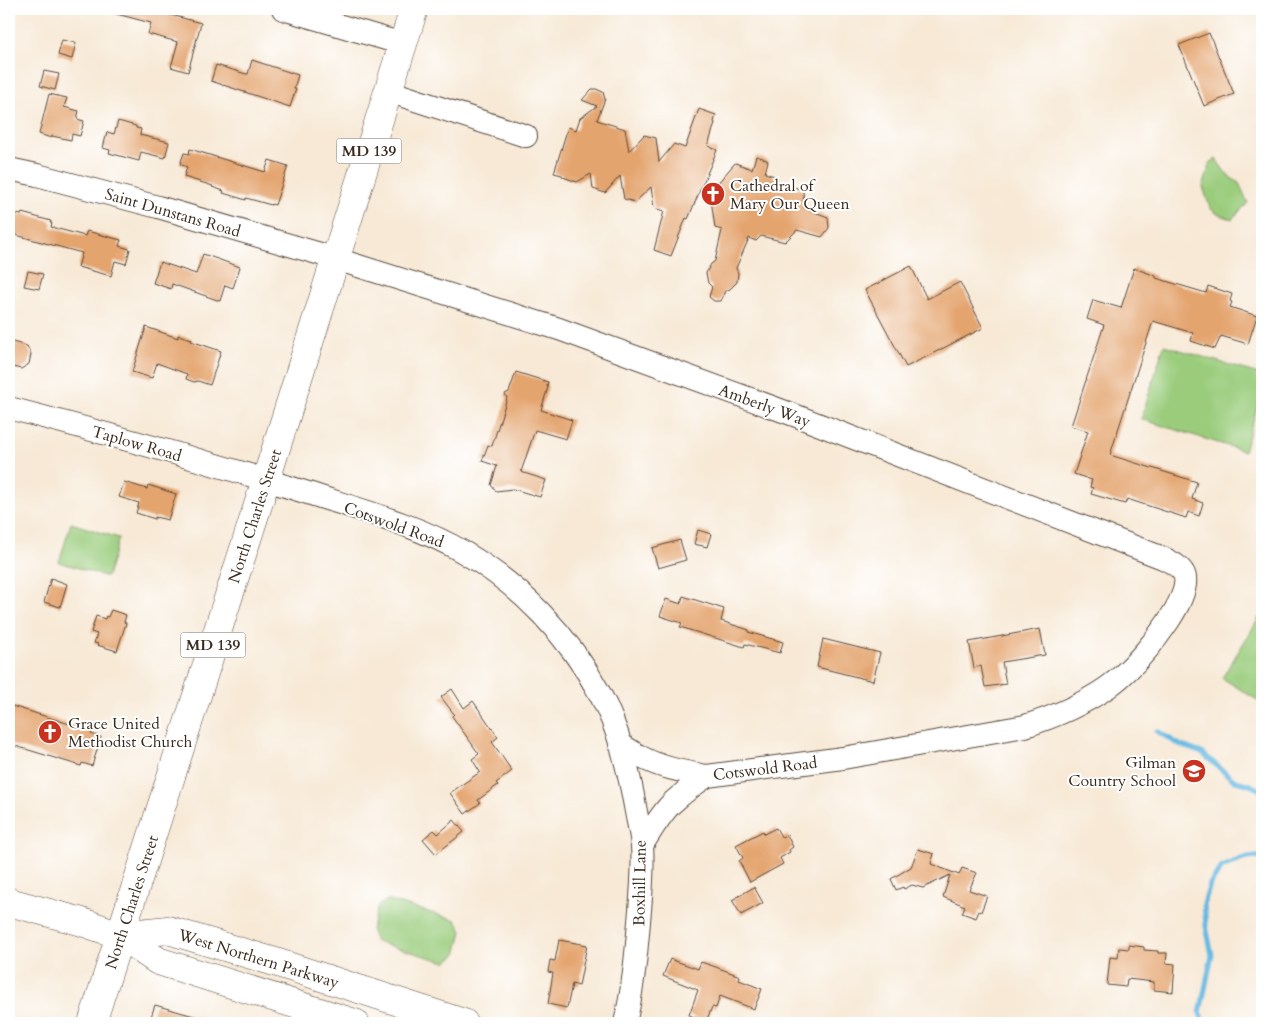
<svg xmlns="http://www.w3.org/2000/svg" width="1271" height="1032" font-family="Cardo,serif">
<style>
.green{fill:#9acc7b;stroke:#6a7b4c}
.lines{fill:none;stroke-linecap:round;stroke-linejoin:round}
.stream{stroke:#66b9e2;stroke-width:5}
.building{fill:#e4a46e}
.minor-casing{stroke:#57473a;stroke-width:24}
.major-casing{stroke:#57473a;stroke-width:29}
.minor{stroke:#fff;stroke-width:22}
.major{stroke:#fff;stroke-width:28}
.labels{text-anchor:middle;stroke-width:4;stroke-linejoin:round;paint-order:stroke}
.shield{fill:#fff;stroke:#766a62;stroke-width:1}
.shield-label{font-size:15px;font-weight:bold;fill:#3b2a1e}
.poi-label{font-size:16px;fill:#3b2a1e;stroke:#fff;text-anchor:start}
.street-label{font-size:16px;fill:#3b2a1e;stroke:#fff}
</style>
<rect width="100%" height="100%" fill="#fff"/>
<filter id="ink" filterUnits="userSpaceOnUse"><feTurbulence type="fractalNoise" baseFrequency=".02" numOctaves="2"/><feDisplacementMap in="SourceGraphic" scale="10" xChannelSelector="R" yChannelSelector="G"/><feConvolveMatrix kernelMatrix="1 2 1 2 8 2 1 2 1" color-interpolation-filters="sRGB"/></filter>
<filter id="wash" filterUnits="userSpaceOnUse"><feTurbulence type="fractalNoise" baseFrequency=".0096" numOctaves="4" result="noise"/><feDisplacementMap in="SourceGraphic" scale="20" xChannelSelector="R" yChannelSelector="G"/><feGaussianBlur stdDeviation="1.12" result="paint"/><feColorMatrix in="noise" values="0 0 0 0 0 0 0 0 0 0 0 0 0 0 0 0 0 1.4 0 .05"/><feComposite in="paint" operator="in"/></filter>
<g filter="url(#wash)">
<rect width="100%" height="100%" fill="#f7e9d6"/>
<path class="green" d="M 1216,159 L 1227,175 L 1239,183 L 1248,203 L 1232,219 L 1219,215 L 1210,208 L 1203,187 L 1210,163 Z
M 1164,345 L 1262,375 L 1262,391 L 1244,451 L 1141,419 Z
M 71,523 L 119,538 L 107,577 L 59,562 Z
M 1262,613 L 1262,703 L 1222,678 Z
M 387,900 L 456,920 L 462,931 L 456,955 L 446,962 L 376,942 L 371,930 L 378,906 Z"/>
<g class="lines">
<path class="stream" d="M 1157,731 L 1180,745 L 1202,753 L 1235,781 L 1248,784 L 1262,791
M 1203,1023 L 1200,1013 L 1212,955 L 1206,926 L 1204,904 L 1210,884 L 1222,867 L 1241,859 L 1262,856"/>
</g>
<g id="blocks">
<path class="building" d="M 114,9 L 149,9 L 201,23 L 188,72 L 171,67 L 178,42 L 148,34 L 151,23 L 113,13 Z
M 1209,33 L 1234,94 L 1204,106 L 1179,45 Z
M 62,40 L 76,43 L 72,59 L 58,55 Z
M 252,60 L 298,75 L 294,89 L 296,89 L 290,107 L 211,81 L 216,65 L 246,74 L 248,74 Z
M 44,71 L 59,74 L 55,90 L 40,86 Z
M 592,89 L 596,89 L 603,92 L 605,99 L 597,120 L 625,129 L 629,151 L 644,135 L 656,138 L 659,162 L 674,144 L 685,148 L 699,109 L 716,115 L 714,122 L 715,123 L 708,146 L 717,150 L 688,219 L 686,218 L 671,256 L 654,250 L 664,211 L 654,208 L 651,187 L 635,202 L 624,199 L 620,176 L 605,193 L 593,189 L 591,174 L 577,182 L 563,177 L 562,175 L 554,173 L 568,127 L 576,130 L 580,118 L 597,106 L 582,100 Z
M 49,94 L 67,98 L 64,107 L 79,111 L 77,119 L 84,121 L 80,136 L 72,134 L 71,140 L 52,136 L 51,138 L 39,134 Z
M 118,121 L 136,126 L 136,128 L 141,129 L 140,135 L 169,142 L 165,158 L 141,152 L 139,161 L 109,153 L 110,150 L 103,148 L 107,132 L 114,134 Z
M 190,149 L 265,172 L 269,160 L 288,166 L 275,205 L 272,204 L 271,205 L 246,198 L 246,200 L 223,193 L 224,191 L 212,187 L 213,186 L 184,177 L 187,167 L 180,164 L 184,153 L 189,154 Z
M 756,156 L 763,158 L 768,161 L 765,173 L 777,177 L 778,182 L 803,190 L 804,208 L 828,217 L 829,228 L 822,237 L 797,230 L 785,242 L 761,236 L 756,241 L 749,238 L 736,268 L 738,273 L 737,282 L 730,289 L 725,291 L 721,301 L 714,301 L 709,297 L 712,287 L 708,283 L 706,273 L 711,264 L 715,261 L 722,230 L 715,228 L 710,192 L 735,163 L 752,169 Z
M 13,213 L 21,215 L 22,213 L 51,221 L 50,223 L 52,223 L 51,227 L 85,236 L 87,231 L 121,240 L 119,246 L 130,249 L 126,264 L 115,261 L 111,276 L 78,267 L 82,253 L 34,240 L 16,235 L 16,233 L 9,231 Z
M 203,254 L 240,267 L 233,288 L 225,285 L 220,301 L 172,284 L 171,289 L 153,283 L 160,262 L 196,274 Z
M 911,266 L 927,299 L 960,282 L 983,328 L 906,367 L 865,290 Z
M 1134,268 L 1156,276 L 1156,278 L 1206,293 L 1208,286 L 1232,294 L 1230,301 L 1232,302 L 1230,307 L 1257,316 L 1248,344 L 1221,336 L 1215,349 L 1191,341 L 1193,333 L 1153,321 L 1110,455 L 1197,482 L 1192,499 L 1203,503 L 1199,516 L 1188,512 L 1186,518 L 1127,499 L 1125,504 L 1091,494 L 1093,488 L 1090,487 L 1092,480 L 1074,474 L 1088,431 L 1071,426 L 1104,325 L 1087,319 L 1093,300 L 1121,308 Z
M 28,271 L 43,274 L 39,289 L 24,286 Z
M 146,327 L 178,338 L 178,335 L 192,339 L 191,341 L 221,351 L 210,385 L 198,381 L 194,382 L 186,379 L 187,374 L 157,363 L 152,378 L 132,372 Z
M 9,341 L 27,346 L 31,354 L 29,364 L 21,369 L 9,366 Z
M 516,372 L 548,382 L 547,386 L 548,387 L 541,410 L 572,420 L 566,439 L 535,430 L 521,472 L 546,480 L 540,497 L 513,489 L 496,491 L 491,485 L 497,466 L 482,461 L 488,445 L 492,446 L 507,398 L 505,394 L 509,392 Z
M 124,482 L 147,489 L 148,485 L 176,494 L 168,520 L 155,517 L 155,519 L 136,513 L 139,503 L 119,497 Z
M 698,530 L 711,534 L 707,547 L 694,544 Z
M 680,540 L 686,560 L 658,568 L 652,548 Z
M 51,578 L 67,584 L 60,607 L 44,602 Z
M 683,596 L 724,609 L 721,621 L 749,630 L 748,632 L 783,642 L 780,653 L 745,644 L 744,647 L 680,627 L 682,623 L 660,616 L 666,599 L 681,604 Z
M 111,610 L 126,615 L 124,622 L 126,623 L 117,651 L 97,645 L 98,644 L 94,643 L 97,634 L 91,632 L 96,616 L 105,619 L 106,616 L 108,617 Z
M 1040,629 L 1045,655 L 1002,662 L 1006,684 L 985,687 L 981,666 L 974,668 L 969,642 Z
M 823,639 L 880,653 L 873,681 L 817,667 Z
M 452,689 L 464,708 L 473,701 L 498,737 L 492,742 L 512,771 L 496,783 L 498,785 L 478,800 L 480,803 L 465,814 L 450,793 L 480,772 L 472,759 L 479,754 L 452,716 L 454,714 L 441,697 Z
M 9,705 L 92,731 L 91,734 L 101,737 L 92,766 L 82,763 L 81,766 L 9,744 Z
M 454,820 L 464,832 L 436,854 L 423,839 L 434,830 L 438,834 Z
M 776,828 L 782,838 L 787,835 L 793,847 L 789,850 L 790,852 L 780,858 L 783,864 L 750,882 L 739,861 L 743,858 L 736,845 L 763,831 L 764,834 Z
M 918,849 L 934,854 L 931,864 L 959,875 L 962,868 L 977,873 L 969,890 L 987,896 L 981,912 L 979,911 L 976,918 L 962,913 L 965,906 L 943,897 L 950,875 L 923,888 L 912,885 L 904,889 L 903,887 L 896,890 L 891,879 L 911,867 Z
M 754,887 L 763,903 L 741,915 L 732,900 Z
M 559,940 L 587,945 L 579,986 L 572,984 L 567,1008 L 548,1004 L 553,973 L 548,972 L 550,960 L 555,961 Z
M 1129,945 L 1144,947 L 1144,950 L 1158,951 L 1158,953 L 1167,953 L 1166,963 L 1175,964 L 1173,992 L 1154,990 L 1154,982 L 1127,979 L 1126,987 L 1107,985 L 1110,957 L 1118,958 L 1119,948 L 1129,949 Z
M 670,959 L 698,969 L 701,962 L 713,966 L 740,976 L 739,980 L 762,989 L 754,1009 L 720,996 L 716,1008 L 712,1007 L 706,1022 L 689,1015 L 698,990 L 663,976 Z
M 155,1005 L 208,1020 L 207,1023 L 149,1023 Z"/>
</g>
</g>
<g filter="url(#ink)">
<use href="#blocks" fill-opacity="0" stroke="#57473a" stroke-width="1"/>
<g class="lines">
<g class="minor-casing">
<path id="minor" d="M 283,9 L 403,44
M 388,91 L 526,136
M 9,169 L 37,175 L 158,207 L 317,253 L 559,329 L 802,418 L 1163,558 C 1171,562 1180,566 1184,574 C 1194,597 1144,655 1128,670 C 1122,676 1115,682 1108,687 C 1082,705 1054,717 1025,726 L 843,758 L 707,776 C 685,772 661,768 641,757 C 634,753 627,748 620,744
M 9,408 C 109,434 209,462 308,493 C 360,510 418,525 465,553 C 521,586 569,636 600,694 C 619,729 628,768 635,806 C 637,819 641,833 642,846 C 644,871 641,897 639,922 C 636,956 633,990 625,1023
M 642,845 C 651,831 660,815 672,803 C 683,793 695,784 707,776"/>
</g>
<g class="major-casing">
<path id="major" d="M 9,902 L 79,921 L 120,935 L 158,961 L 355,1023
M 120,935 L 168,930 L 275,962 L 464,1023
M 92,1023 L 266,480 L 414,9"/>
</g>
<use href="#minor" class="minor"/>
<use href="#major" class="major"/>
</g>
</g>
<defs>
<g id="church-disc" transform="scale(1.25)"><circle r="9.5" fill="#c8321e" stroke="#fff"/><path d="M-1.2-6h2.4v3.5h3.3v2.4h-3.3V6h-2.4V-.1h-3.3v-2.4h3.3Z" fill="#fff"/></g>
<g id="school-disc" transform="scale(1.25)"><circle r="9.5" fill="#c8321e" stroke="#fff"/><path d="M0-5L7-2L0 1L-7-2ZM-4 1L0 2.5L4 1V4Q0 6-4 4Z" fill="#fff"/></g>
</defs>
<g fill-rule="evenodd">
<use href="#church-disc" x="713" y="194"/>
<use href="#church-disc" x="50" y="732"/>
<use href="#school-disc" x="1194" y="771"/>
</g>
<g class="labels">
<g class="shield">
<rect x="336.5" y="138.5" width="65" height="25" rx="4"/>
<rect x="180.5" y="632.5" width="65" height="25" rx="4"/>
</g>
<g class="shield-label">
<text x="369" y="156">MD 139</text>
<text x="213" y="650">MD 139</text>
</g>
<g class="poi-label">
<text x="730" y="191">Cathedral of<tspan x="730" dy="18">Mary Our Queen</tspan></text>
<text x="68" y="729">Grace United<tspan x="68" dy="18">Methodist Church</tspan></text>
<text x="1176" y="768" text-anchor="end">Gilman<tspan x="1176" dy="18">Country School</tspan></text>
</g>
<g class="street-label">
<text transform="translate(173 212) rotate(16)" y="6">Saint Dunstans Road</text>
<text transform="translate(765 405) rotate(20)" y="6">Amberly Way</text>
<text transform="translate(137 443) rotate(16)" y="6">Taplow Road</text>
<text transform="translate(254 516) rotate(-72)" y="6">North Charles Street</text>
<text transform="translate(394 524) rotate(20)" y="6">Cotswold Road</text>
<text transform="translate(765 768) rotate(-7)" y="6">Cotswold Road</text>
<text transform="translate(639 883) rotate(-89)" y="6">Boxhill Lane</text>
<text transform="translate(131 902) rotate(-72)" y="6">North Charles Street</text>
<text transform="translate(259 958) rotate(17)" y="6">West Northern Parkway</text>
</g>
</g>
<rect width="1271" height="1032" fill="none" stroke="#fff" stroke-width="30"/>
</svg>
